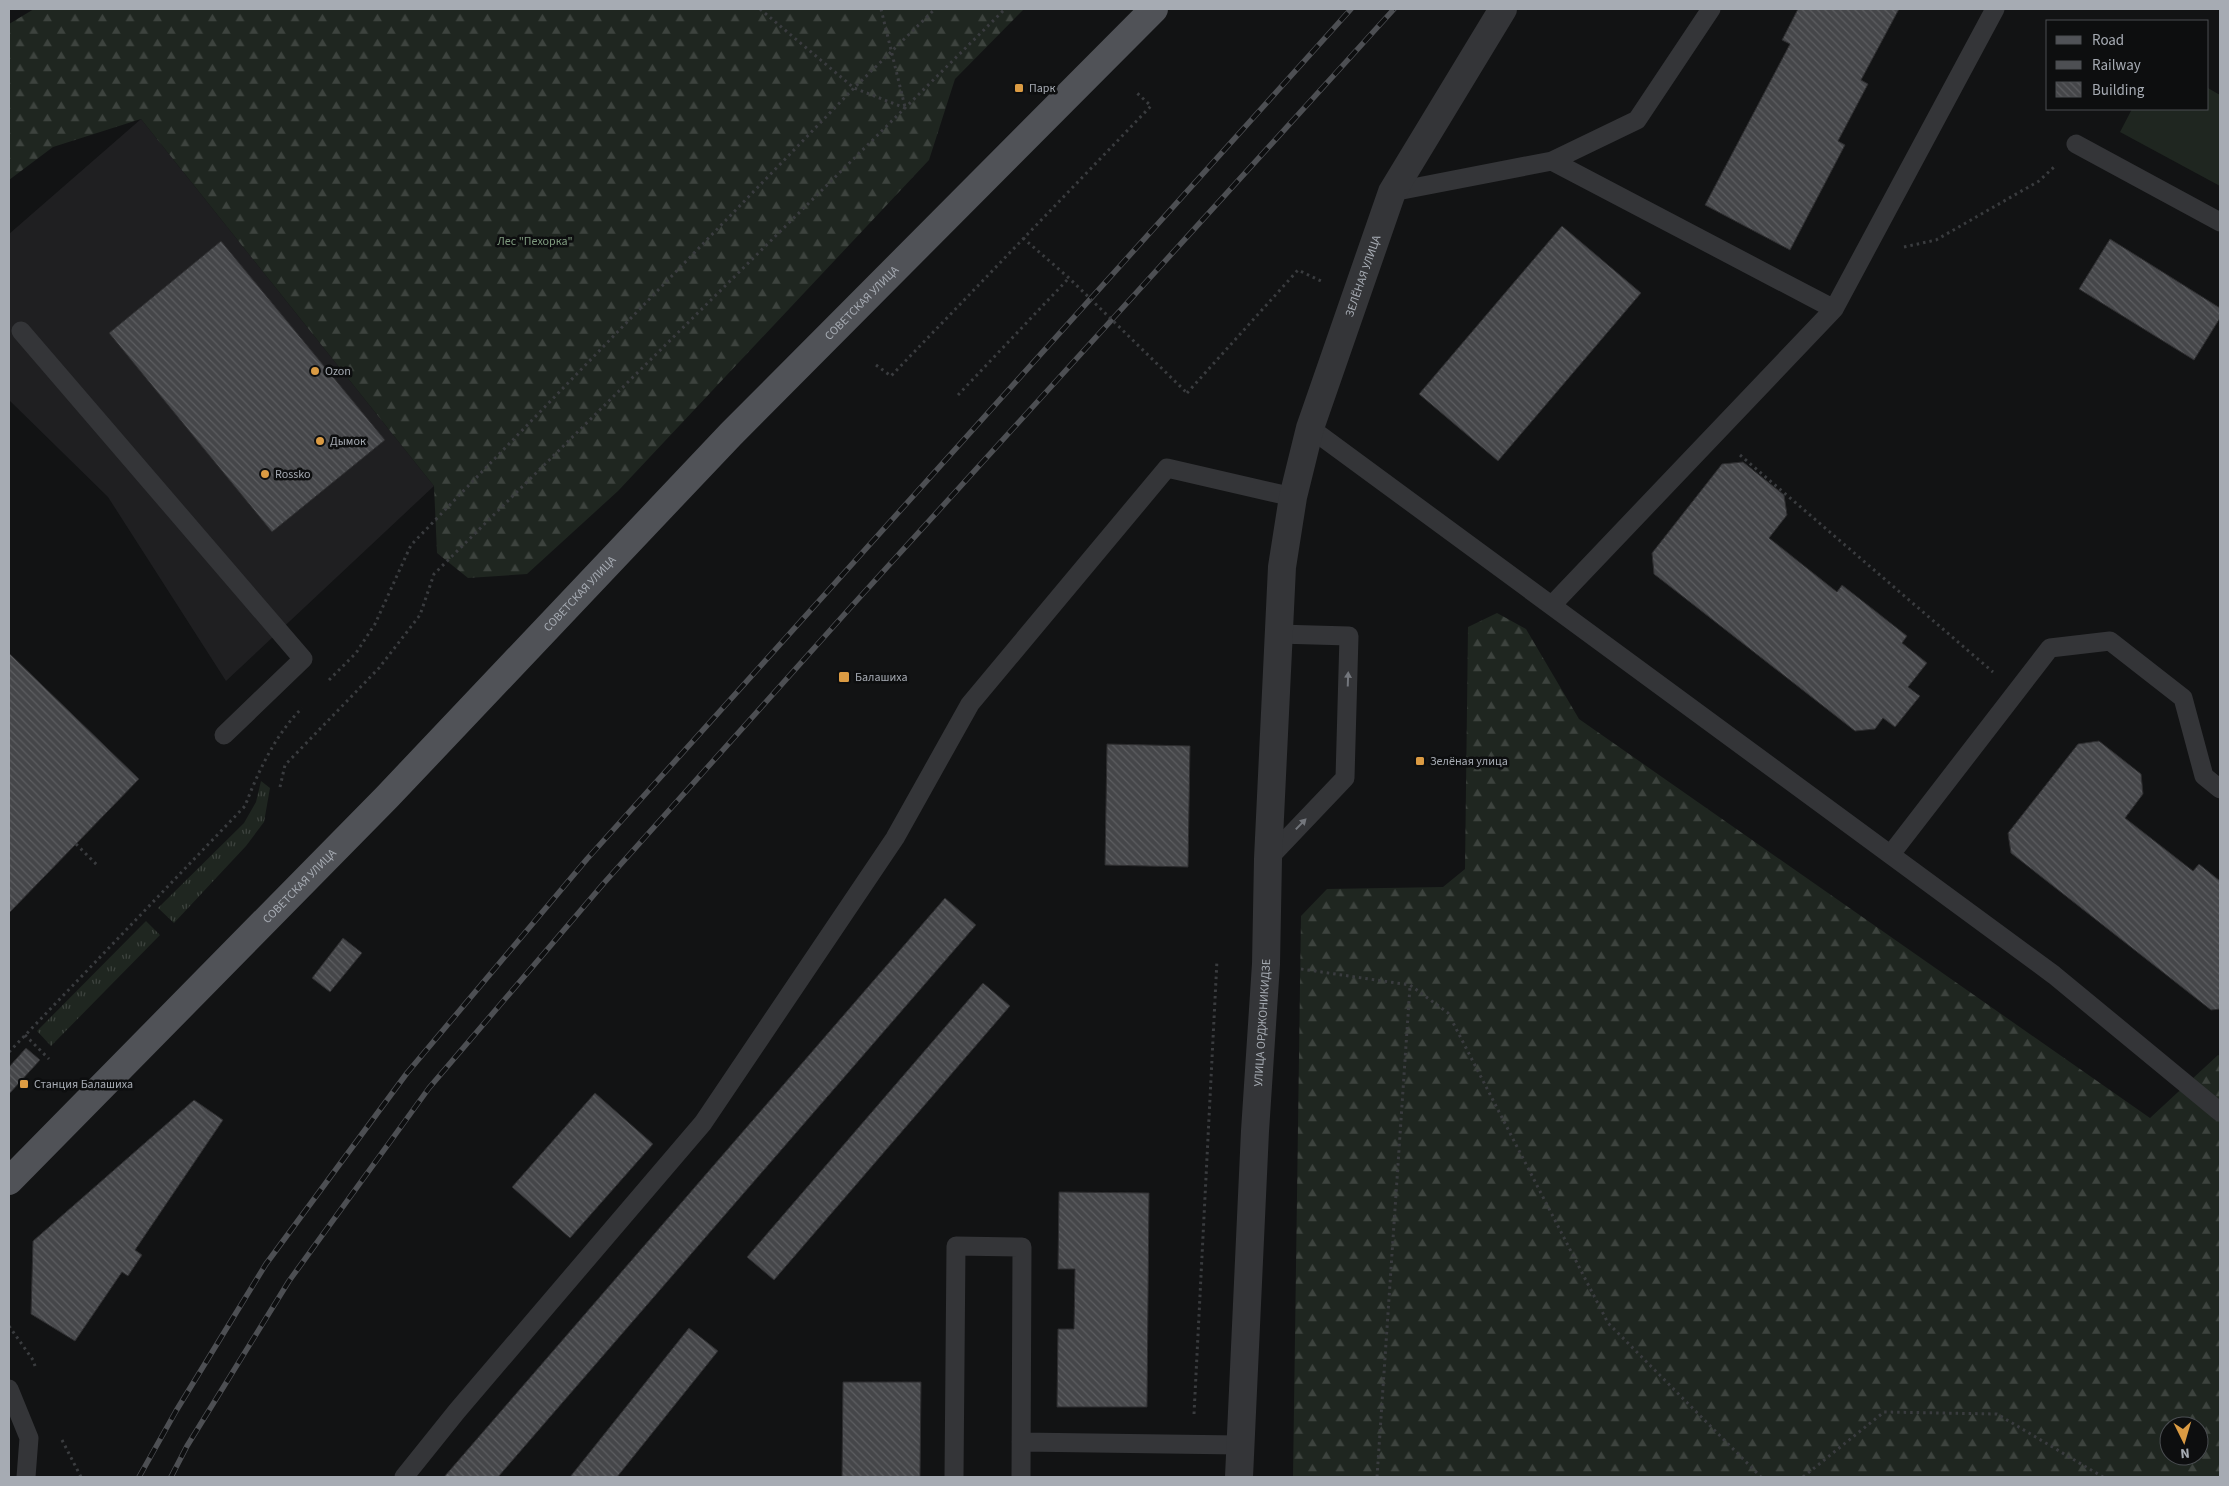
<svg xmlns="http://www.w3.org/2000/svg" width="2229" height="1486" font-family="'Source Sans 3',sans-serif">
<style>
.built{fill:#1f1f21}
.grass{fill:url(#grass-tufts)}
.forest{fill:url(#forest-firs);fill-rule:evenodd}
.pitch{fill:#1f2620}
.building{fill:url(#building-back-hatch);stroke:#2d2d2f}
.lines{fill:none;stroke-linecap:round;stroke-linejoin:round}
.path{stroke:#3a3c3f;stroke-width:3;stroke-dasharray:2.5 4;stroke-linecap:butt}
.service{stroke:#343538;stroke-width:19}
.minor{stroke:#343538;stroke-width:28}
.primary{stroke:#505257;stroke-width:28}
.rail-casing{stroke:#4d4f53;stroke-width:5.5}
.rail{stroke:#0d0e0f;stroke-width:4;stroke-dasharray:11;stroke-linecap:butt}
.path-bridge{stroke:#3a3c3f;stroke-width:3;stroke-dasharray:2.5 4;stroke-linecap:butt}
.oneway{fill:#73767c}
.poi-dot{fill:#db9b43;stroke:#0d0e0f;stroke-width:2}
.labels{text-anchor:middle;stroke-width:5;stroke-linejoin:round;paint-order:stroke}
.poi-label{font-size:12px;fill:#a6abb3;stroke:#0d0e0f;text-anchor:start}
.park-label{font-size:12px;fill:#7f9b7f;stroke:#0d0e0f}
.street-label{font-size:12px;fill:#a6abb3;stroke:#0d0e0f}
</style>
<defs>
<pattern id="grass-tufts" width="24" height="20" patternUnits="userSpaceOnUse" patternTransform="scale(1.25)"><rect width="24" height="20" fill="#1f2620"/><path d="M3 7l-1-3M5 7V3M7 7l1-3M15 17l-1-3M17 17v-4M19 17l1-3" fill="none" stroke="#3d433e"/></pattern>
<pattern id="forest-firs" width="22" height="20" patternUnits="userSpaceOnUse" patternTransform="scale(1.25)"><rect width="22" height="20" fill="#1f2620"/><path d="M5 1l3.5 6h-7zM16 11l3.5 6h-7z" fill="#3d433e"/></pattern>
<pattern id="building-back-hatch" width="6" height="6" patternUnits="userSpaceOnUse" patternTransform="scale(1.25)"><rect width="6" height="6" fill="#454649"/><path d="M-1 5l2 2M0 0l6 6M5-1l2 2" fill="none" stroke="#5d5e61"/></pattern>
</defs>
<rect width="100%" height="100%" fill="#121314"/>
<path class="built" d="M 141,119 L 434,486 L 226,681 L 108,497 L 9,400 L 9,234 Z"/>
<path class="grass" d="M 261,781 L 270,788 L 264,822 L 246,846 L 174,923 L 158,908 L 244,823 L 256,802 Z
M 146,921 L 160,935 L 51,1046 L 37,1031 Z"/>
<path class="forest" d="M 34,9 L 1024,9 L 955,79 L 929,160 L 618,491 L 527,574 L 468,578 L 437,553 L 434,486 L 141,119 L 53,147 L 9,180 L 9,24 Z
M 1497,613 L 1526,629 L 1579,719 L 2150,1118 L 2218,1055 L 2220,1056 L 2220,1477 L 1293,1477 L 1301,916 L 1327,889 L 1443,887 L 1465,869 L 1468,627 ZM 2169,1426 L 2199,1426 L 2199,1456 L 2169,1456 Z"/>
<path class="pitch" d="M 2208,88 L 2220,95 L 2220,186 L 2120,132 L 2132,109 L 2208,109 Z"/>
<path class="building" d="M 1798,9 L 1899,9 L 1861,80 L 1868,84 L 1838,141 L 1845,145 L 1790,250 L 1705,205 L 1790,44 L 1782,40 Z
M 1562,226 L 1641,293 L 1498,461 L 1419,394 Z
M 2110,239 L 2220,308 L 2220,318 L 2194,360 L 2079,289 Z
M 221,241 L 385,440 L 272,532 L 109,333 Z
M 1743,462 L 1784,495 L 1787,515 L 1769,538 L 1837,592 L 1842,585 L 1907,636 L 1902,643 L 1927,663 L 1908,687 L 1920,696 L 1895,727 L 1883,718 L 1875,729 L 1855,731 L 1654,574 L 1652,553 L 1722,464 Z
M 9,653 L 139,779 L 9,913 Z
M 2099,741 L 2141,774 L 2143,794 L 2125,818 L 2193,871 L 2199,864 L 2220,881 L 2220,1009 L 2211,1010 L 2011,853 L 2008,833 L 2078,744 Z
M 1107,744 L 1190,746 L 1188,867 L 1105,865 Z
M 945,898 L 976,925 L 498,1477 L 444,1477 Z
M 343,938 L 362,953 L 330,992 L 312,978 Z
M 983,983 L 1010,1006 L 774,1280 L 747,1257 Z
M 26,1048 L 40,1060 L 9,1094 L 9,1067 Z
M 595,1093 L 653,1144 L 570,1238 L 512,1187 Z
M 194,1100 L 223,1120 L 135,1250 L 142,1255 L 128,1276 L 122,1272 L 75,1341 L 31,1314 L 33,1241 Z
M 1059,1192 L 1149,1193 L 1147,1407 L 1057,1407 L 1058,1329 L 1074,1329 L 1075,1269 L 1058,1269 Z
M 689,1328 L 718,1351 L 617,1477 L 570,1477 Z
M 843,1382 L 921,1382 L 920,1477 L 842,1477 Z"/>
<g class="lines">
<path class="path" d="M 760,9 L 854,88 L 905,108
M 881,9 L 905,107
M 1904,247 L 1936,240 L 2039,181 L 2054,167
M 876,365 L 891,376 L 1151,106 L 1136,92
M 1187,393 L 1298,270 L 1323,282
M 958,395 L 1069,278
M 1740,455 L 1993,672
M 329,680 L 356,653 L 375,624 L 411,545 L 854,88 L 935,9
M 280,787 L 285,765 L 379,668 L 420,615 L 434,574 L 1005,9
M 76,844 L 97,865
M 1301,969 L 1410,985 L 1448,1013 L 1608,1323 L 1761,1477
M 25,1035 L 49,1059
M 9,1052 L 245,806 C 258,772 275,735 302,708
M 9,1326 L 33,1360 L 36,1369
M 1194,1414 L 1217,960
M 62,1440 L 81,1477
M 1377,1477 L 1410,986
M 1803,1477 L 1884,1412 L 1997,1414 L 2103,1477"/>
<path class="service" d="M 2076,144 L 2220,222
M 1552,161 L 1834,309 L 1995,9
M 1392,192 L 1552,161 L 1637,120 L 1711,9
M 21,331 L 303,659 L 224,735
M 1310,428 L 2054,975 L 2220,1112
M 1552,605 L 1834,309
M 1891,854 L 2050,648 L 2110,641 L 2183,698 L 2204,776 L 2220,789
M 1268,859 L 1345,778 L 1349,636 L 1278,634
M 9,1389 L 29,1438 L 26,1477
M 1021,1442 L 1239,1445
M 404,1477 L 457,1411 L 703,1123 L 895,838 L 970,704 L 1167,468 L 1293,497
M 954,1477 L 956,1246 L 1022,1247 L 1021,1477"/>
<path class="minor" id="s1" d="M 1239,1477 L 1255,1131 L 1266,964 L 1268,859 L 1282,567 L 1293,497 L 1310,428 L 1392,192 L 1503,9"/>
<path class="primary" id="s2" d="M 9,1181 L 387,797 L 731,434 L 1154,9"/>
<g class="rail-casing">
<path id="rail" d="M 139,1477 L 176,1411 L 266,1264 L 407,1073 L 587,859 L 1351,9
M 171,1477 L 187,1446 L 289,1281 L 429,1088 L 604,883 L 850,608 L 1394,9"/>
</g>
<use href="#rail" class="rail"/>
<path class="path-bridge" d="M 1023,238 L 1069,278 L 1187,393"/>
</g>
<defs><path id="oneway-solid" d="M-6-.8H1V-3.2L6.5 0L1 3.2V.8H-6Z" transform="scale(1.25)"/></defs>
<g class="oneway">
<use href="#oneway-solid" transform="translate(1348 679) rotate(-88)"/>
<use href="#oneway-solid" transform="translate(1301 824) rotate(-46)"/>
</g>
<g class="poi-dot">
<rect x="1014" y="83" width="10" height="10" rx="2.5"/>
<circle cx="315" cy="371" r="5"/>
<circle cx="320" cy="441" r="5"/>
<circle cx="265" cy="474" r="5"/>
<rect x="838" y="671" width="12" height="12" rx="2.5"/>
<rect x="1415" y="756" width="10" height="10" rx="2.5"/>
<rect x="19" y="1079" width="10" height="10" rx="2.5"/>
</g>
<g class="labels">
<g class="poi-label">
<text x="1029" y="92">Парк</text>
<text x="325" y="375">Ozon</text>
<text x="330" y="445">Дымок</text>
<text x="275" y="478">Rossko</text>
<text x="855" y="681">Балашиха</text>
<text x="1430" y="765">Зелёная улица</text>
<text x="34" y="1088">Станция Балашиха</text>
</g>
<g class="park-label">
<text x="535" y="245">Лес "Пехорка"</text>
</g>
<g class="street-label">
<text dy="4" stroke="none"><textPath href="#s1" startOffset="1214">ЗЕЛЁНАЯ УЛИЦА</textPath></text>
<text dy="4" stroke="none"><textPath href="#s2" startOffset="1224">СОВЕТСКАЯ УЛИЦА</textPath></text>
<text dy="4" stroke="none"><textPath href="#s2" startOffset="819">СОВЕТСКАЯ УЛИЦА</textPath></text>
<text dy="4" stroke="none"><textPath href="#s2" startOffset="414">СОВЕТСКАЯ УЛИЦА</textPath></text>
<text dy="4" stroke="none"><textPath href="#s1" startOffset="455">УЛИЦА ОРДЖОНИКИДЗЕ</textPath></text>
</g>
</g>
<rect width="2229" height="1486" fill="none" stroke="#a6abb3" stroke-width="20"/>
<rect x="2046" y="20" width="162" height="90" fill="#0d0e0f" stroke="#4a4d51"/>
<rect x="2056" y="36" width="25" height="8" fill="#505257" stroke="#4a4d51"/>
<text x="2092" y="45" font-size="15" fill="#a6abb3">Road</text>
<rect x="2056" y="61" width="25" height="8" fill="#4d4f53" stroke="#4a4d51"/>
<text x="2092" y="70" font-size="15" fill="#a6abb3">Railway</text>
<rect x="2056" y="82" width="25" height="15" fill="url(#building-back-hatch)" stroke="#4a4d51"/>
<text x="2092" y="95" font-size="15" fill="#a6abb3">Building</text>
<g transform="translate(2184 1441) rotate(175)"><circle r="24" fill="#0d0e0f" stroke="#4a4d51"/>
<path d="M0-4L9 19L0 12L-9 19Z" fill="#db9b43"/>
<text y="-8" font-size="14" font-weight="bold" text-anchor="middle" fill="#a6abb3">N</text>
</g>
</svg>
